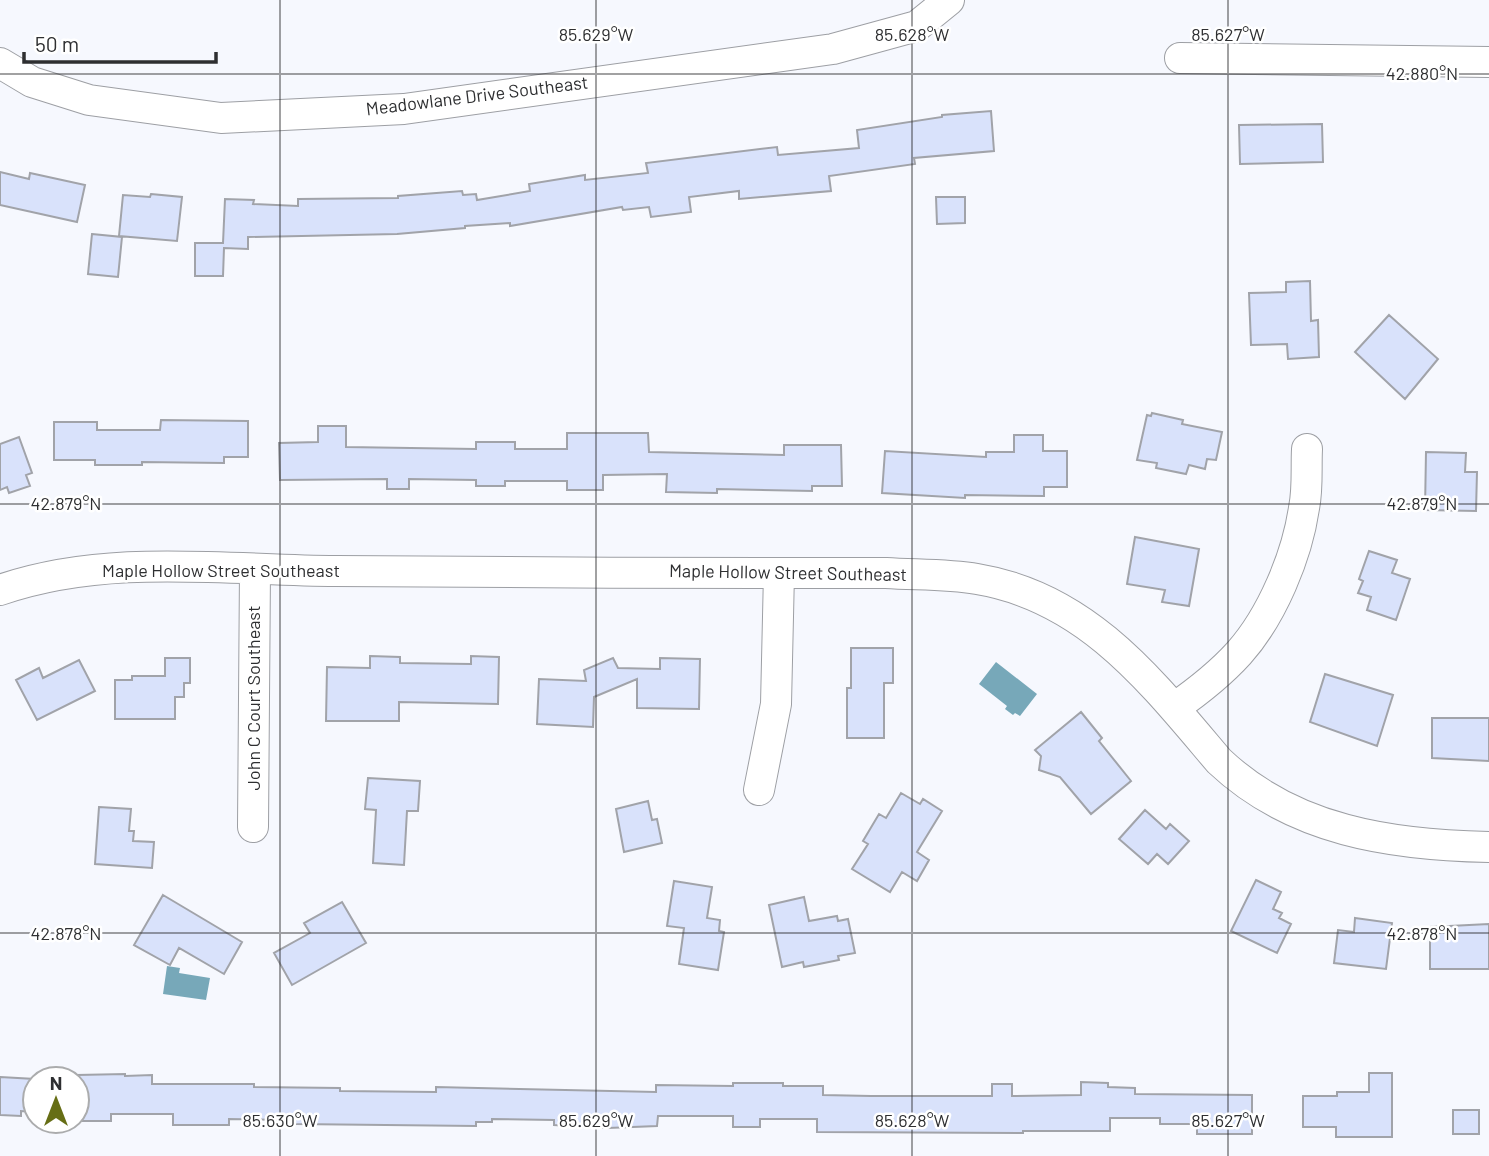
<svg xmlns="http://www.w3.org/2000/svg" width="1489" height="1156" font-family="Barlow,sans-serif">
<style>
.water{fill:#77a8b9}
.building{fill:#d9e2fb;stroke:#a1a3a9;stroke-width:2}
.lines{fill:none;stroke-linecap:round;stroke-linejoin:round}
.street-casing{stroke:#9d9fa4;stroke-width:32}
.street{stroke:#fff;stroke-width:30}
.ticks{fill:none;stroke:#2e2f31;stroke-width:2;stroke-opacity:0.45}
.labels{text-anchor:middle;stroke-width:5;stroke-linejoin:round;paint-order:stroke}
.street-label{font-size:18px;fill:#2e2f31;stroke:#fff}
.ticks-label{font-size:18px;text-anchor:middle;fill:#2e2f31;stroke:#fff;stroke-width:5;stroke-linejoin:round;paint-order:stroke}
</style>
<rect width="100%" height="100%" fill="#f6f8fe"/>
<path class="water" d="M 996,662 L 1037,694 L 1020,716 L 1015,713 L 1013,715 L 1005,709 L 1007,706 L 979,684 Z
M 167,966 L 180,968 L 179,973 L 210,978 L 206,1000 L 163,994 Z"/>
<path class="building" d="M 991,111 L 994,151 L 914,158 L 915,164 L 829,176 L 831,191 L 739,199 L 739,191 L 689,197 L 691,212 L 651,217 L 649,207 L 623,210 L 622,207 L 510,226 L 510,223 L 465,226 L 465,228 L 397,234 L 248,237 L 248,249 L 224,248 L 223,276 L 195,276 L 195,243 L 223,243 L 225,199 L 254,200 L 253,204 L 298,206 L 298,199 L 398,198 L 398,196 L 462,191 L 463,195 L 476,194 L 477,200 L 530,191 L 529,184 L 585,175 L 585,180 L 648,173 L 646,163 L 777,147 L 778,155 L 859,148 L 857,130 L 942,117 L 942,115 Z
M 1322,124 L 1323,162 L 1240,164 L 1239,125 Z
M 0,172 L 29,179 L 30,173 L 85,185 L 77,222 L 0,205 Z
M 151,194 L 182,197 L 177,241 L 119,236 L 123,195 L 150,197 Z
M 936,197 L 965,197 L 965,223 L 937,224 Z
M 92,234 L 122,237 L 118,277 L 88,274 Z
M 1310,281 L 1311,321 L 1318,320 L 1319,357 L 1288,359 L 1287,344 L 1251,345 L 1249,293 L 1286,292 L 1286,282 Z
M 1389,315 L 1438,359 L 1405,399 L 1355,352 Z
M 1152,413 L 1183,420 L 1182,424 L 1222,432 L 1216,460 L 1207,459 L 1205,469 L 1189,465 L 1186,474 L 1156,468 L 1157,463 L 1137,460 L 1147,415 L 1151,416 Z
M 161,420 L 248,421 L 248,457 L 224,457 L 224,463 L 142,462 L 142,465 L 95,465 L 95,460 L 54,460 L 54,422 L 97,422 L 97,430 L 160,430 Z
M 318,426 L 346,426 L 346,447 L 476,449 L 476,442 L 515,442 L 515,449 L 567,449 L 567,433 L 648,433 L 649,452 L 784,455 L 784,445 L 841,445 L 842,486 L 812,486 L 812,491 L 717,489 L 717,493 L 666,492 L 667,474 L 603,475 L 603,490 L 567,490 L 567,481 L 505,481 L 505,486 L 476,486 L 476,480 L 409,479 L 409,489 L 387,489 L 387,479 L 280,480 L 279,443 L 318,442 Z
M 1014,435 L 1043,435 L 1043,451 L 1067,451 L 1067,487 L 1044,487 L 1044,496 L 965,495 L 965,498 L 882,493 L 885,451 L 986,457 L 986,452 L 1014,452 Z
M 19,437 L 32,473 L 26,475 L 30,486 L 9,493 L 7,487 L 0,490 L 0,444 Z
M 1426,452 L 1466,453 L 1465,472 L 1477,472 L 1476,511 L 1425,510 Z
M 1135,537 L 1199,549 L 1189,606 L 1162,602 L 1165,590 L 1127,584 Z
M 1369,551 L 1397,560 L 1392,573 L 1410,579 L 1396,620 L 1367,610 L 1371,597 L 1358,593 L 1363,581 L 1359,579 Z
M 851,648 L 893,648 L 893,683 L 884,683 L 884,738 L 847,738 L 847,688 L 851,688 Z
M 370,656 L 400,657 L 400,663 L 471,664 L 471,656 L 499,657 L 498,704 L 399,702 L 399,721 L 326,721 L 327,667 L 370,668 Z
M 165,658 L 190,658 L 190,683 L 184,683 L 184,697 L 175,697 L 175,719 L 115,719 L 115,680 L 132,680 L 132,676 L 165,676 Z
M 613,658 L 618,668 L 660,669 L 660,658 L 700,659 L 699,709 L 637,708 L 637,679 L 594,697 L 593,727 L 537,724 L 539,679 L 586,681 L 584,670 Z
M 79,660 L 95,691 L 37,720 L 16,680 L 39,668 L 43,678 Z
M 1325,674 L 1393,695 L 1377,746 L 1310,722 Z
M 1081,712 L 1102,738 L 1099,741 L 1131,781 L 1091,814 L 1060,777 L 1039,770 L 1041,756 L 1035,750 Z
M 1432,718 L 1489,718 L 1489,761 L 1432,758 Z
M 368,778 L 420,781 L 418,811 L 407,811 L 404,865 L 373,863 L 376,810 L 365,809 Z
M 901,793 L 920,804 L 923,799 L 942,811 L 917,852 L 929,860 L 917,881 L 902,872 L 890,892 L 852,869 L 868,844 L 863,841 L 879,814 L 886,818 Z
M 648,801 L 652,820 L 657,819 L 662,843 L 624,852 L 616,809 Z
M 99,807 L 131,809 L 129,831 L 134,831 L 133,841 L 154,842 L 152,868 L 95,864 Z
M 1145,810 L 1166,829 L 1170,824 L 1189,841 L 1168,864 L 1157,854 L 1148,864 L 1119,839 Z
M 1256,880 L 1281,892 L 1273,909 L 1282,913 L 1279,918 L 1291,924 L 1277,953 L 1231,931 Z
M 674,881 L 712,887 L 707,918 L 720,920 L 719,931 L 724,932 L 718,970 L 679,964 L 684,928 L 667,926 Z
M 163,895 L 242,942 L 224,974 L 179,948 L 170,965 L 134,945 Z
M 804,897 L 809,921 L 837,916 L 838,921 L 848,919 L 855,953 L 838,956 L 839,960 L 804,967 L 803,962 L 782,967 L 769,905 Z
M 342,902 L 366,943 L 292,985 L 274,953 L 310,933 L 304,923 Z
M 1355,918 L 1392,923 L 1386,969 L 1334,963 L 1338,930 L 1354,932 Z
M 1489,924 L 1489,969 L 1430,969 L 1430,927 Z
M 1369,1073 L 1392,1073 L 1392,1137 L 1336,1137 L 1336,1127 L 1303,1127 L 1303,1096 L 1337,1096 L 1337,1092 L 1369,1092 Z
M 125,1074 L 125,1076 L 152,1075 L 152,1084 L 254,1084 L 254,1087 L 340,1088 L 340,1091 L 436,1092 L 436,1087 L 656,1092 L 656,1085 L 733,1086 L 733,1083 L 783,1083 L 783,1086 L 823,1086 L 823,1095 L 871,1096 L 992,1096 L 992,1084 L 1012,1084 L 1012,1096 L 1081,1095 L 1081,1082 L 1108,1083 L 1108,1087 L 1135,1088 L 1135,1094 L 1252,1095 L 1252,1134 L 1197,1134 L 1197,1124 L 1160,1124 L 1160,1118 L 1110,1118 L 1110,1131 L 1023,1131 L 1023,1133 L 817,1132 L 817,1119 L 760,1119 L 760,1127 L 733,1127 L 733,1116 L 658,1116 L 657,1126 L 608,1128 L 554,1125 L 554,1120 L 492,1119 L 492,1122 L 476,1122 L 476,1126 L 295,1124 L 295,1120 L 229,1119 L 229,1125 L 173,1125 L 173,1114 L 111,1114 L 111,1121 L 77,1121 L 77,1075 Z
M 0,1077 L 35,1079 L 35,1112 L 21,1111 L 21,1116 L 0,1115 Z
M 1453,1110 L 1479,1110 L 1479,1134 L 1453,1134 Z"/>
<g class="lines">
<g class="street-casing">
<path id="street" d="M 1180,58 L 1489,62
M 0,63 L 32,82 L 89,100 L 221,118 L 404,109 L 833,49 L 917,26 L 949,0
M 0,590 C 107,553 225,570 336,571 C 519,573 703,573 886,573 C 916,575 947,574 977,579 C 1087,597 1151,681 1219,761 C 1293,831 1391,845 1489,847
M 1174,708 C 1197,692 1220,674 1239,653 C 1272,616 1297,556 1304,508 C 1308,489 1306,468 1307,449
M 759,790 L 776,704 L 779,573
M 253,827 L 255,570"/>
</g>
<use href="#street" class="street"/>
</g>
<path class="ticks" d="M 280,0 L 280,1156M 596,0 L 596,1156M 912,0 L 912,1156M 1228,0 L 1228,1156M 0,74 L 1489,74M 0,504 L 1489,504M 0,933 L 1489,933"/>
<g class="labels">
<g class="street-label">
<text transform="translate(477 96) rotate(-7)" y="6">Meadowlane Drive Southeast</text>
<text x="221" y="577">Maple Hollow Street Southeast</text>
<text transform="translate(788 573) rotate(1)" y="6">Maple Hollow Street Southeast</text>
<text transform="translate(254 698) rotate(-90)" y="6">John C Court Southeast</text>
</g>
</g>
<g class="ticks-label">
<text x="596" y="41">85.629°W</text>
<text x="912" y="41">85.628°W</text>
<text x="1228" y="41">85.627°W</text>
<text x="1422" y="80">42.880°N</text>
<text x="66" y="510">42.879°N</text>
<text x="1422" y="510">42.879°N</text>
<text x="66" y="940">42.878°N</text>
<text x="1422" y="940">42.878°N</text>
<text x="280" y="1127">85.630°W</text>
<text x="596" y="1127">85.629°W</text>
<text x="912" y="1127">85.628°W</text>
<text x="1228" y="1127">85.627°W</text>
</g>
<g transform="translate(56 1100)"><circle r="33" fill="#ffffff" stroke="#abacad" stroke-width="2"/>
<path d="M0-5L12 26L0 18L-12 26Z" fill="#666e15"/>
<text y="-10" font-size="19" font-weight="bold" text-anchor="middle" fill="#2e2f31">N</text>
</g>
<path d="M24 52v10h192v-10" fill="none" stroke="#2e2f31" stroke-width="3.5"/>
<text x="35" y="52" font-size="21" fill="#2e2f31" stroke="#ffffff" stroke-width="5" paint-order="stroke">50 m</text>
</svg>
